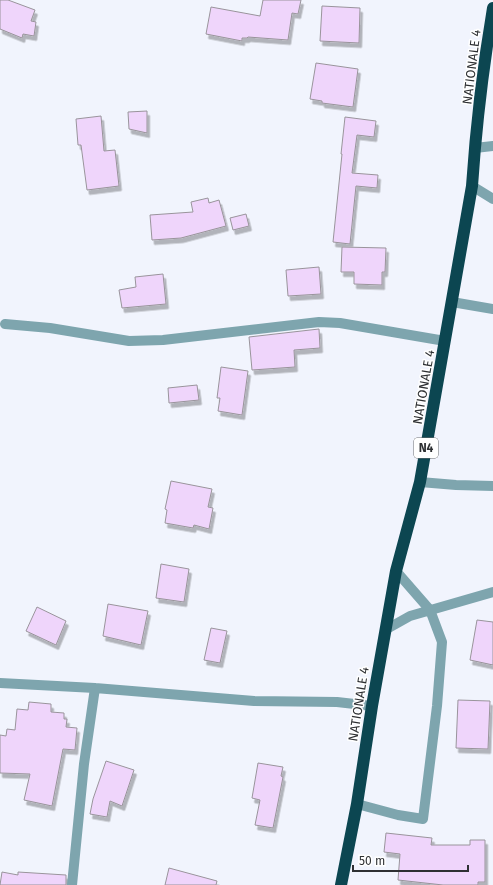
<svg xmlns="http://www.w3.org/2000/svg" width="493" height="885" font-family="'Fira Sans',sans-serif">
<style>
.building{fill:#efd5fb;stroke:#99949b;filter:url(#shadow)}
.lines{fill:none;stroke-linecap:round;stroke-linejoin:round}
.minor{stroke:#7ea5ae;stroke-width:10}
.highway{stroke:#0c4651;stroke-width:12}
.labels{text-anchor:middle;stroke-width:3;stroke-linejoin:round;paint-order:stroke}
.shield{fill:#fff;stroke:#6d6e70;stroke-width:1}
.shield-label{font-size:12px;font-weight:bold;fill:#2e3033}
.street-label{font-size:13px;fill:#2e3033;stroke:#fff}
</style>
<defs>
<filter id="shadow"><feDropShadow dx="2.5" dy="4.5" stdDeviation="0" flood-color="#0004"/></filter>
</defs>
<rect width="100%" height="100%" fill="#f1f4fd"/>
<path class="building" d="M 0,0 L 8,0 L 35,10 L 31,21 L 36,22 L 34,36 L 23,34 L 22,38 L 0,29 Z
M 263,0 L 301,0 L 298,14 L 292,13 L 288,40 L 248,37 L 247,38 L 242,38 L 242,41 L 206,34 L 211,7 L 260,16 Z
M 322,6 L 360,8 L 359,43 L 320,41 Z
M 316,63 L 358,69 L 353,107 L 322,103 L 322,101 L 310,99 Z
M 147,111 L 147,133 L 129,129 L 128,112 Z
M 101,116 L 104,151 L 115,150 L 119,186 L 87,190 L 81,145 L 78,145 L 76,119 Z
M 345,117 L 376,121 L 374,137 L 357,135 L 352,173 L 378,175 L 377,188 L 356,186 L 350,244 L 333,242 L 342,154 L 341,154 Z
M 208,198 L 209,203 L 219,200 L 226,226 L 181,238 L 152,240 L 150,215 L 193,212 L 191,202 Z
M 246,214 L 249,226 L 233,230 L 230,218 Z
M 342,247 L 386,248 L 385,272 L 382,272 L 382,285 L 354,284 L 354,272 L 341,272 Z
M 319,267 L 321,294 L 288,296 L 286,270 Z
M 163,274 L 166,304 L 122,308 L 119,290 L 136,287 L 135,277 Z
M 319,329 L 320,348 L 294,350 L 295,367 L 252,370 L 249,337 Z
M 221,367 L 248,371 L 242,415 L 218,411 L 220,398 L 217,398 Z
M 197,385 L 199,400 L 169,403 L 168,388 Z
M 171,481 L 212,489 L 208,507 L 213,508 L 209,529 L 194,525 L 193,528 L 165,523 L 167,510 L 165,509 Z
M 161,564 L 189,569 L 184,602 L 156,598 Z
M 108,604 L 148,611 L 141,645 L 103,636 Z
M 37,607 L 66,621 L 56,645 L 26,631 Z
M 477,620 L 493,622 L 493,665 L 470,660 Z
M 211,628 L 227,631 L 220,663 L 204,660 Z
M 458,700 L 490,701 L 488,749 L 456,748 Z
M 29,702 L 51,704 L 51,712 L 64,713 L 64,719 L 67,719 L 66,727 L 77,728 L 75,750 L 63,749 L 52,806 L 24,800 L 30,774 L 0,773 L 0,735 L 6,736 L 7,729 L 15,730 L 17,709 L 28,710 Z
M 106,761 L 134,770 L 122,806 L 110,801 L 107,817 L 90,814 L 93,799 Z
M 258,763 L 283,767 L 281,776 L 283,777 L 273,828 L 255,825 L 260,800 L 252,798 Z
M 386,833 L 432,838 L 431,845 L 470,845 L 470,840 L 485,840 L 485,882 L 478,882 L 478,885 L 443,885 L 398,880 L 400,854 L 384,852 Z
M 169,868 L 217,881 L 216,885 L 165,885 Z
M 2,872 L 18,875 L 18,872 L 66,875 L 66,885 L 0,885 Z"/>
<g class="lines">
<path class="minor" d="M 475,148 L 493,146
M 472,186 L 493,199
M 452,302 L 493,309
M 5,324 L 50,328 L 129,341 L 163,340 L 319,322 L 340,323 L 445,341
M 420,482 L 456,485 L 493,486
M 385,630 L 410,616 L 493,592
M 0,683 L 95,688 L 254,701 L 337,702 L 372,706
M 357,804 L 398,815 L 423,819 L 437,706 L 442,642 L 430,610 L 396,571
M 72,885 L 84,764 L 95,688"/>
<path class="highway" d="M 341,885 L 357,804 L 372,706 L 396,571 L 420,482 L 472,186 C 476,127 483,67 493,8"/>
</g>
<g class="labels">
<rect class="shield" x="414" y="438" width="24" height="20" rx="3"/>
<g class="shield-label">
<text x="426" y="452">N4</text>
</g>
<g class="street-label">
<text transform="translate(471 67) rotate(-83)" y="5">NATIONALE 4</text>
<text transform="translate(423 387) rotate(-80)" y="5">NATIONALE 4</text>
<text transform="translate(358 704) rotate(-81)" y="5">NATIONALE 4</text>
</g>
</g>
<path d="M353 865v6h115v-6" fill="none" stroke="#2e3033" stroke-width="2"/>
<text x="359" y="865" font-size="12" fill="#2e3033" stroke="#ffffff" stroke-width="3" paint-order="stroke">50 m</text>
</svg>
